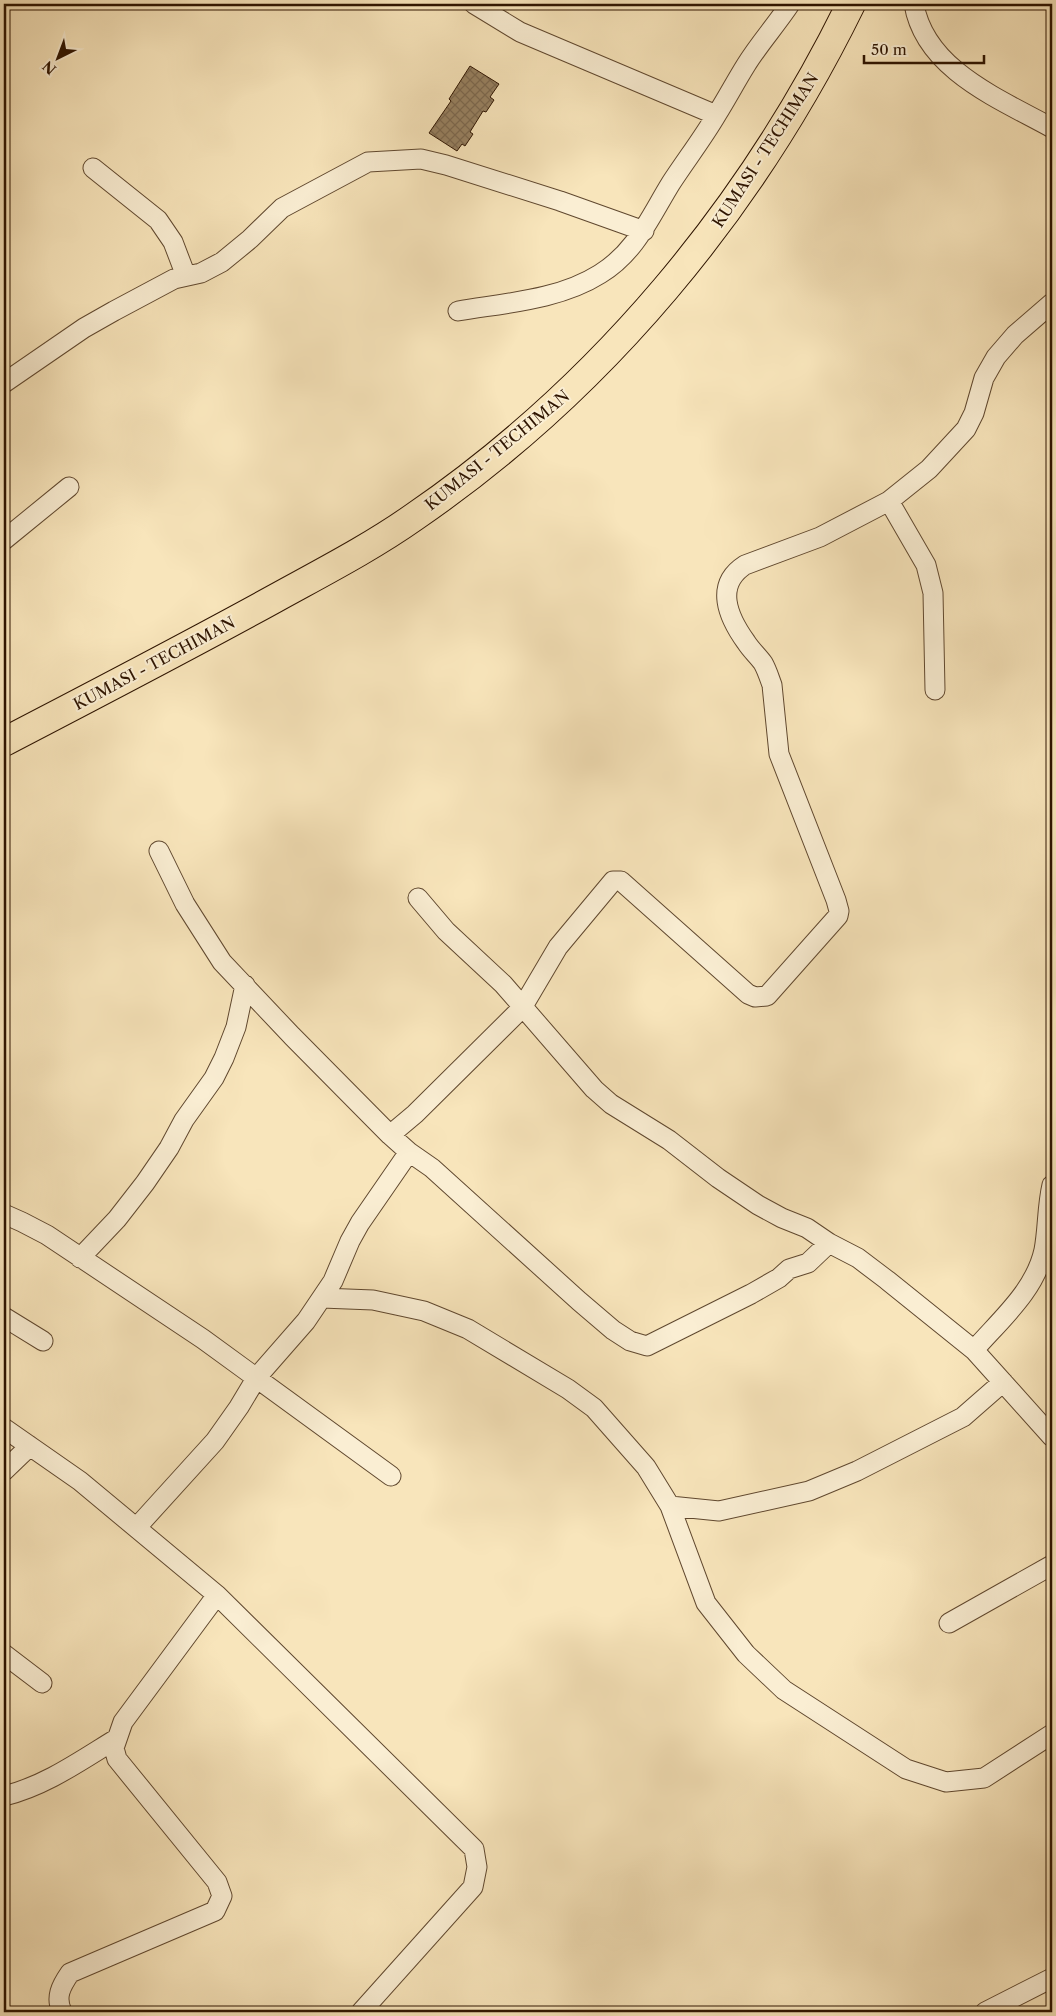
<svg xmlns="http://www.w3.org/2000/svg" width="1056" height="2016" font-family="'Libre Caslon Text',serif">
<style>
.building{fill:url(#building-cross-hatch);stroke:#2e1400}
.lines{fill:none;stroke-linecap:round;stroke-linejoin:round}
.street-casing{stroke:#60482f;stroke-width:21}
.highway-casing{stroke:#2e1400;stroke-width:30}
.street{stroke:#faeed3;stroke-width:19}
.highway{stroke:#f8e5bb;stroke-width:28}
.labels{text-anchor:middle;stroke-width:4;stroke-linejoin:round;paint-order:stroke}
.street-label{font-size:16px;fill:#2e1400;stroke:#faeed3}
</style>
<defs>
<pattern id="building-cross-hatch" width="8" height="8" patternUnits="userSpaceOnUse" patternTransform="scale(1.25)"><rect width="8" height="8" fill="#978161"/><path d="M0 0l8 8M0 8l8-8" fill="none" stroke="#7c684e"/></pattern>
</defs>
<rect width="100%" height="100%" fill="#f8e5bb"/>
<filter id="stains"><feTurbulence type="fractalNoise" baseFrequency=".004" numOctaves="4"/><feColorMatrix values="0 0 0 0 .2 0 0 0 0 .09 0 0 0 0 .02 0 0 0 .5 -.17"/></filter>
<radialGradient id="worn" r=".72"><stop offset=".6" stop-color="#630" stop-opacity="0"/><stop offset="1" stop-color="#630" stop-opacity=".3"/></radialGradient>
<path class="building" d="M 470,66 L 499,84 L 490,97 L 494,100 L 486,112 L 483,111 L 470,132 L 473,134 L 465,146 L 462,144 L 457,151 L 429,133 L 451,101 L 449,99 Z"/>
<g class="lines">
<g class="street-casing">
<path id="street" d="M 474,4 L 520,32 L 716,115
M 914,4 C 925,70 1000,99 1052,128
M 93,168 L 158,220 L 173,242 L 186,276
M 458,311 C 505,303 559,300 600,274 C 636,252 650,217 671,183 C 686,160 703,138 717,114 C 727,98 736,81 746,65 C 759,44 776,25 790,4
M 4,383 L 84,328 L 114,311 L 174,279 L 201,273 L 222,262 L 250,239 L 282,208 L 368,162 L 421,159 L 446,165 L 560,201 L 644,231
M 889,501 L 926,565 L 933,593 L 935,690
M 4,540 L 69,487
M 159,851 L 185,904 L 222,962 L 292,1036 L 390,1135 L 409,1152 L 432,1168 L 579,1301 L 613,1330 L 630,1341 L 647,1346 L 751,1294 L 779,1278 L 789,1269 L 808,1263 L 829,1243
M 418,898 L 446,931 L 503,984 L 594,1089 L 611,1104 L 669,1140 L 718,1178 L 758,1205 L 782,1218 L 807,1228 L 829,1243 L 858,1258 L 887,1280 L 974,1350 L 1052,1437
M 390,1135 L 415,1114 L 522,1008 L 558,947 L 613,881 L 621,881 L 748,994 L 755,997 L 767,996 L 838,916 L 839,911 L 836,900 L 779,754 L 772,685 C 769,677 767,670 763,663 C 758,656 751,650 746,642 C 728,617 714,585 745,565 L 820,537 L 889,501 L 929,469 L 966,429 L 974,413 L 984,378 L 996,357 L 1015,335 L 1052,303
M 4,1214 L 22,1222 L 47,1235 L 203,1339 L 391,1476
M 80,1258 L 117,1219 L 145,1183 L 169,1148 L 184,1120 L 214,1078 L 224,1058 L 236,1027 L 245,985
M 322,1298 L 373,1300 L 424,1311 L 468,1329 L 568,1389 L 594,1408 L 646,1467 L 670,1506 L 719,1511 L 809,1491 L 857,1471 L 963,1417 L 1003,1382
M 4,1317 L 43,1341
M 974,1350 C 1000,1320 1035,1291 1044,1250 C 1048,1229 1047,1206 1052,1185
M 4,1428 L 80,1481 L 217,1595 L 474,1849 L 477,1867 L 473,1887 L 361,2012
M 4,1471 L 30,1446
M 670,1506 L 706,1603 L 746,1654 L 784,1690 L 906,1769 L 946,1782 L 984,1778 L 1052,1734
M 137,1527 L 215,1441 L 239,1407 L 257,1377 L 306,1321 L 333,1281 L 350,1241 L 360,1223 L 409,1152
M 949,1623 L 1052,1565
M 4,1654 L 42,1683
M 4,1796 C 45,1786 80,1761 116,1739
M 62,2012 C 55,1997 61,1986 70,1973 L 215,1911 L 222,1896 L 217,1882 L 117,1759 L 114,1748 L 123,1722 L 217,1595
M 985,2012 L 1052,1978"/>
</g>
<g class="highway-casing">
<path id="highway" d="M 4,742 C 94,695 185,648 274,599 C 321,573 370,548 414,517 C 602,388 751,208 851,4"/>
</g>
<use href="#street" class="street"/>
<use href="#highway" class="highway"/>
</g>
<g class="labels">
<g class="street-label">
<text transform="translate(765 150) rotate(-57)" y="6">KUMASI - TECHIMAN</text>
<text transform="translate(497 450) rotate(-39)" y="6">KUMASI - TECHIMAN</text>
<text transform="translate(154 663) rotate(-28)" y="6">KUMASI - TECHIMAN</text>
</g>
</g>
<rect width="1056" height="2016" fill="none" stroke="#f8e5bb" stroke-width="20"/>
<rect x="5" y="5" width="1046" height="2006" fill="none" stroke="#2e1400" stroke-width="2.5"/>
<rect x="10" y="10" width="1036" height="1996" fill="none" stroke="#2e1400"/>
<g transform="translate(58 58) rotate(222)" stroke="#faeed3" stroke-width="4" paint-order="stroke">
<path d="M0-4L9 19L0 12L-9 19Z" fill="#2e1400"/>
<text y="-8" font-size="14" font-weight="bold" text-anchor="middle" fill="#2e1400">N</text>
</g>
<path d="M864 55v8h120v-8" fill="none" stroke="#2e1400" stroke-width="2.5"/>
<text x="871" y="55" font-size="15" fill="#2e1400" stroke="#faeed3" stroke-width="4" paint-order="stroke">50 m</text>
<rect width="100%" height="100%" filter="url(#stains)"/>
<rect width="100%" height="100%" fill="url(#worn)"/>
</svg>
